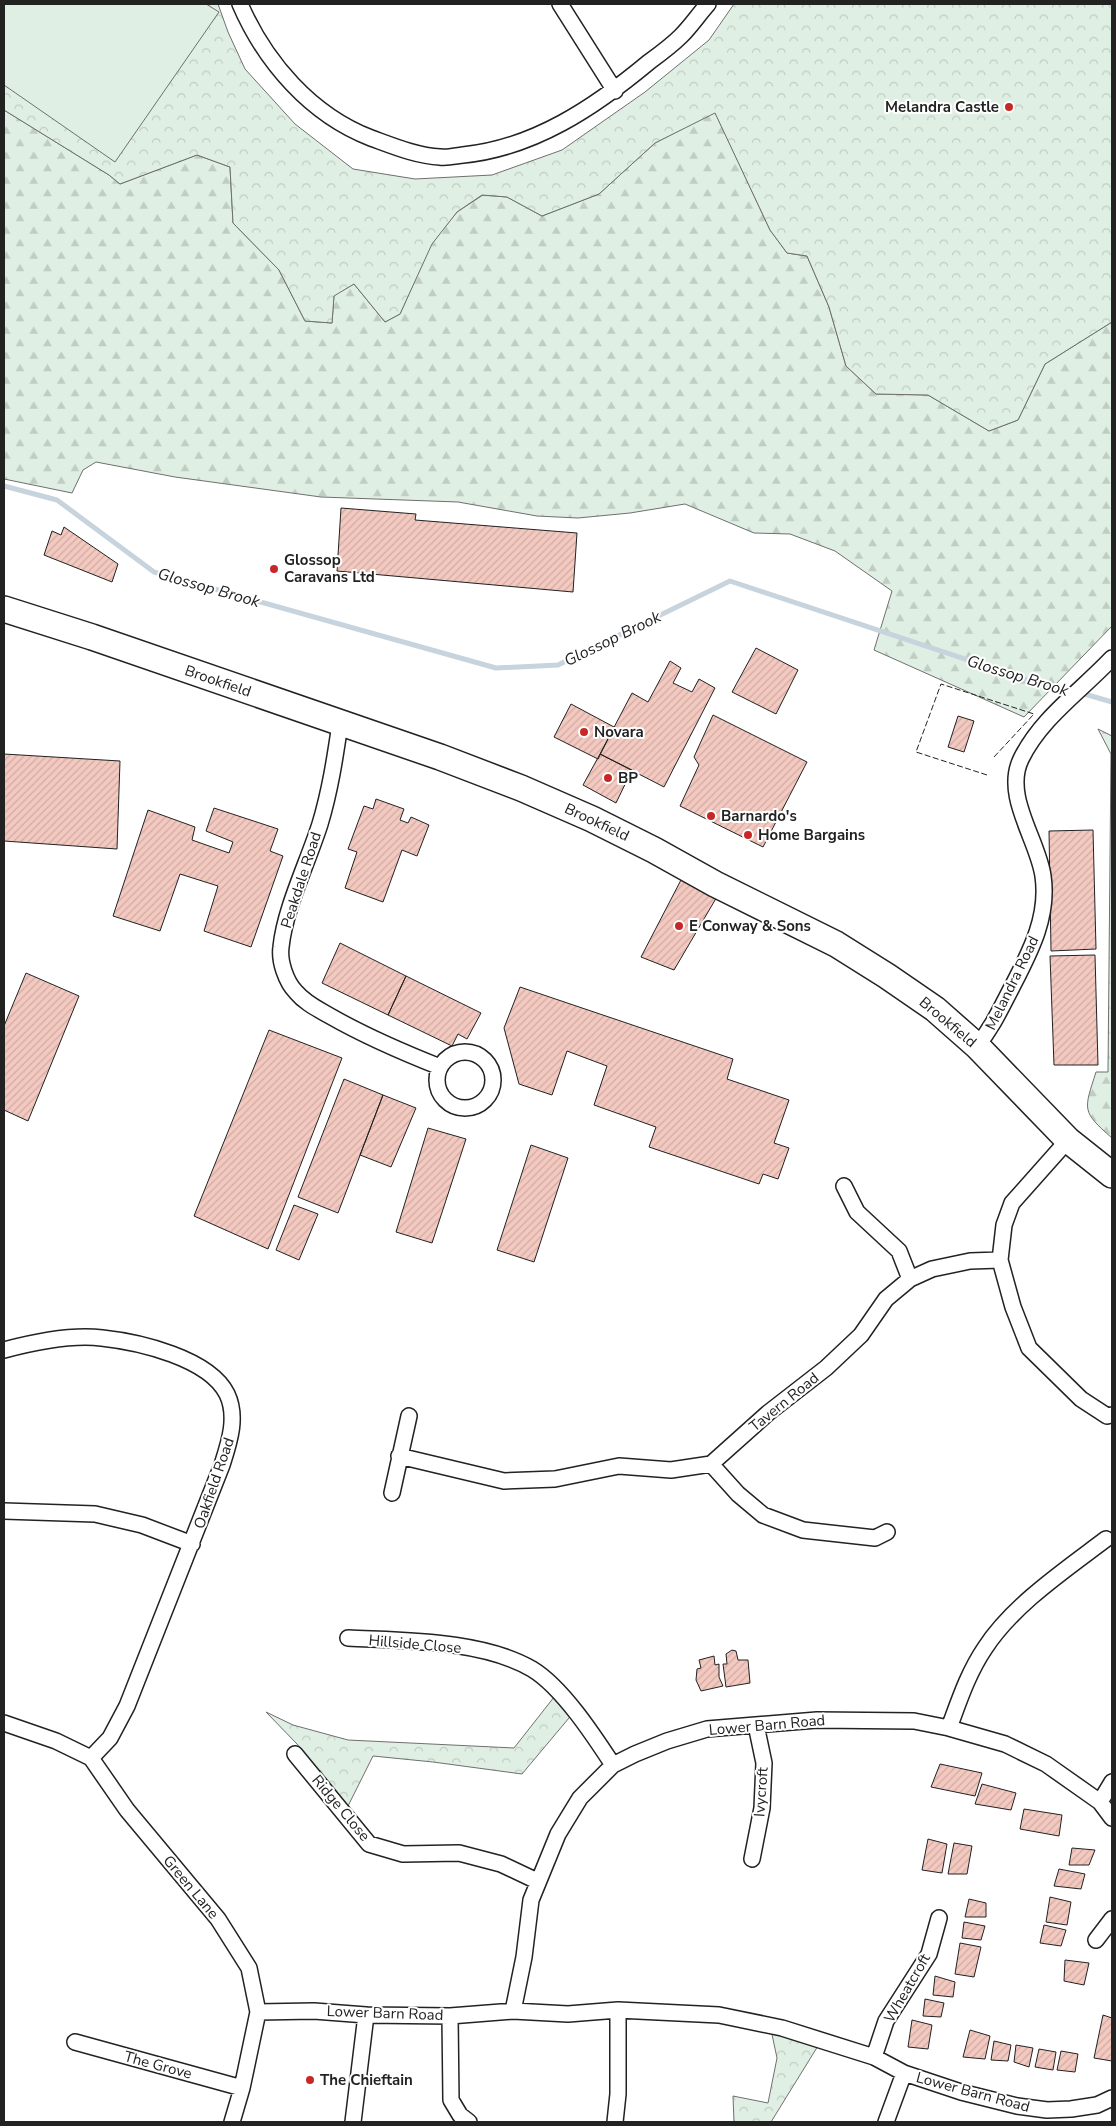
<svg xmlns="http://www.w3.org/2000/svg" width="1116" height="2126" font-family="'Nunito Sans',sans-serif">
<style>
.forest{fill:url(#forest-firs);stroke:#6f6f6f}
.park{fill:url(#park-crowns);stroke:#6f6f6f}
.pitch{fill:#e0efe3;stroke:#6f6f6f}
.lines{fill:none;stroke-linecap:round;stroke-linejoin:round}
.stream{stroke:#c7d3dd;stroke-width:5}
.building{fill:url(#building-hatch);stroke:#222}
.street-casing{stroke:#222;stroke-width:18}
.primary-casing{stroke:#222;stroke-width:28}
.street{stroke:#fff;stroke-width:15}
.primary{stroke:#fff;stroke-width:25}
.fence{stroke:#222;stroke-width:1;stroke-dasharray:6 2.5;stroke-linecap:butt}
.poi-dot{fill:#c62828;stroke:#fff;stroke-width:2}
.labels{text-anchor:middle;stroke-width:4;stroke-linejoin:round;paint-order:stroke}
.poi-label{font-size:15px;font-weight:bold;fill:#222;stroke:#fff;text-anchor:start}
.street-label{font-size:15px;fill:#222;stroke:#fff}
.water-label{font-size:16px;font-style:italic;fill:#222;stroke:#fff}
</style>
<defs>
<pattern id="forest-firs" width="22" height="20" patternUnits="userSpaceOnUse" patternTransform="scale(1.25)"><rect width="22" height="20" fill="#e0efe3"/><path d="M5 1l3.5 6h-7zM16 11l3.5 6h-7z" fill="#c0cdc2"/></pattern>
<pattern id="park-crowns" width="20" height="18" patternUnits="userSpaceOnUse" patternTransform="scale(1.25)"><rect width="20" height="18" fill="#e0efe3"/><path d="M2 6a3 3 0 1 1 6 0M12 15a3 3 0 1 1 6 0" fill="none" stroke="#c0cdc2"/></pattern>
<pattern id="building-hatch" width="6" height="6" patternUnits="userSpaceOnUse" patternTransform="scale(1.25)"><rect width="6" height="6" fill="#f3c9c0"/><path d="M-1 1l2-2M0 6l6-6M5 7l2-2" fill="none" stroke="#d0aca5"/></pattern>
</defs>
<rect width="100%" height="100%" fill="#fff"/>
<path class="forest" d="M 4,110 L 109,175 L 120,184 L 197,155 L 230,167 L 233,223 L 279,270 L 305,321 L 332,323 L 334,295 L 354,284 L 385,322 L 400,314 L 431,244 L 457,212 L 483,195 L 507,197 L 542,216 L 599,194 L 655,143 L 715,112 L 770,230 L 787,253 L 807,256 L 829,307 L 846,366 L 876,394 L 928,395 L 989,431 L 1018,420 L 1045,364 L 1112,322 L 1112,626 L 1024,717 L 874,650 L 892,591 L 835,551 L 790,534 L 754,533 L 685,504 L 630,513 L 578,518 L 537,516 L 458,502 L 321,497 L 175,477 L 96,462 L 83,470 L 72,493 L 4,479 Z
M 1098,729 L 1112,736 L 1112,1138 C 1081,1111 1084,1110 1096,1072 L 1108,1072 L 1111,754 Z"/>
<path class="park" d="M 4,4 L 218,4 L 228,32 L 245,69 L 295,124 L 353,169 L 415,179 L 492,175 L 562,150 L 645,92 L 709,40 L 734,4 L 1112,4 L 1112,322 L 1045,364 L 1018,420 L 989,431 L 928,395 L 876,394 L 846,366 L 829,307 L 807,256 L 787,253 L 770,230 L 715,113 L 655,143 L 599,194 L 542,216 L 507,197 L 482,195 L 457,212 L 432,244 L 400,314 L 385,322 L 354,284 L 334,296 L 332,323 L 305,321 L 279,270 L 233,223 L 230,167 L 197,155 L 120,184 L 109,175 L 4,110 Z
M 558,1692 L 574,1712 L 522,1774 L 433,1762 L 373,1756 L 348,1806 L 297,1744 L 266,1712 L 293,1725 L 348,1740 L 514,1748 Z
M 770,2025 L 821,2041 L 771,2122 L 734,2122 L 733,2096 L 768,2103 L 777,2058 Z"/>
<path class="pitch" d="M 4,4 L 206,4 L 219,12 L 115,162 L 4,85 Z"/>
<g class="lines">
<path class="stream" d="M 4,486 L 57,500 L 154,572 L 496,668 L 558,665 L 730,581 L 1037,683 L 1072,691
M 1081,693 L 1112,702"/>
</g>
<path class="building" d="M 341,508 L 416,514 L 415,520 L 577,533 L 573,592 L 337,571 Z
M 64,527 L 118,564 L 112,582 L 44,555 L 52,531 L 61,535 Z
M 756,648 L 798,670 L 776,714 L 732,692 Z
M 670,661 L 681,668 L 673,683 L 692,692 L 699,679 L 715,688 L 664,787 L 600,754 L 632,693 L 648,702 Z
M 571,704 L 614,727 L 598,759 L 554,737 Z
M 713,715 L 807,762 L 763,847 L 680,806 L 699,765 L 694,757 Z
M 958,716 L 974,721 L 964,752 L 948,747 Z
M 4,754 L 120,761 L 117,849 L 4,841 Z
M 600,754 L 632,770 L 616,803 L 583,785 Z
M 376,799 L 404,809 L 400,820 L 408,823 L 411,817 L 429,825 L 417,856 L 402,850 L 383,902 L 345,888 L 357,852 L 348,849 L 364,806 L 373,809 Z
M 214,808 L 278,829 L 270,851 L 283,856 L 251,947 L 204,931 L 218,886 L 180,874 L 160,931 L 113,916 L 148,810 L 195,827 L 192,840 L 229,853 L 233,842 L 206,831 Z
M 1093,830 L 1096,949 L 1051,951 L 1049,831 Z
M 682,878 L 718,895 L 674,970 L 641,957 Z
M 340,943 L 406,976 L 388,1015 L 322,983 Z
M 1095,955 L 1098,1065 L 1054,1065 L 1050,956 Z
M 26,973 L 79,996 L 28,1121 L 4,1110 L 4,1026 Z
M 406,976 L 481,1013 L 467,1039 L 458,1034 L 452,1046 L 388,1015 Z
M 520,987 L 733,1059 L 727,1079 L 789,1100 L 774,1143 L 789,1148 L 778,1179 L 763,1174 L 759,1184 L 649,1147 L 656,1127 L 594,1105 L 607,1066 L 567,1051 L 552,1095 L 519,1084 L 504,1028 Z
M 269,1030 L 342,1058 L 268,1249 L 194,1216 Z
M 344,1079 L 383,1095 L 338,1213 L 298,1197 Z
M 383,1095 L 416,1108 L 391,1167 L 360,1155 Z
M 428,1128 L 466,1139 L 432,1243 L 396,1232 Z
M 531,1145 L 568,1158 L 534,1262 L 497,1250 Z
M 294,1205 L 318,1214 L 299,1260 L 276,1250 Z
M 732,1650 L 736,1651 L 738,1660 L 748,1660 L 750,1683 L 726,1687 L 723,1664 L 727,1664 L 726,1654 Z
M 714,1656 L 715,1665 L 719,1664 L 719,1677 L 723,1686 L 701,1691 L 696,1680 L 697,1669 L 701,1668 L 699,1660 Z
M 940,1764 L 982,1773 L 975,1796 L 931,1787 Z
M 982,1784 L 1016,1793 L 1011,1810 L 975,1804 Z
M 1024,1809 L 1062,1815 L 1059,1836 L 1020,1829 Z
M 928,1839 L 947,1844 L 942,1873 L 922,1870 Z
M 954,1843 L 972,1846 L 967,1874 L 948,1874 Z
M 1072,1848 L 1095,1850 L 1089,1865 L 1069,1865 Z
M 1059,1869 L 1085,1874 L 1081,1889 L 1054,1886 Z
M 1050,1897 L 1071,1902 L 1067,1925 L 1046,1922 Z
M 969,1899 L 986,1903 L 986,1917 L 965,1917 Z
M 964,1922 L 985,1926 L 981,1940 L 962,1938 Z
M 1044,1925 L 1066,1930 L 1061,1946 L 1040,1943 Z
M 960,1943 L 981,1947 L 974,1977 L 955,1974 Z
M 1065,1960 L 1089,1963 L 1084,1985 L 1064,1981 Z
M 935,1976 L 955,1982 L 953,1997 L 933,1995 Z
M 925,1999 L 944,2003 L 941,2017 L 923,2016 Z
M 1103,2015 L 1112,2018 L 1112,2061 L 1094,2058 Z
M 912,2020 L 932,2025 L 928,2049 L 908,2047 Z
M 970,2030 L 990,2036 L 985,2059 L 963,2057 Z
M 994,2041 L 1011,2045 L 1008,2061 L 991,2060 Z
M 1016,2045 L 1033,2048 L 1029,2067 L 1014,2062 Z
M 1039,2049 L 1056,2052 L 1053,2070 L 1035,2067 Z
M 1061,2051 L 1078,2054 L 1075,2072 L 1057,2070 Z"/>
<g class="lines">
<g class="street-casing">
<path id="street" d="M 240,4 C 265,62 311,115 371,138 C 393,146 417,156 440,157 C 447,158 455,156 463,155 C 534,148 595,107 649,62 C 660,54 672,45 681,36 C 691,26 699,14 708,4
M 560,4 L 615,91
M 340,724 C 335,758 330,791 320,824 C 308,862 285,908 281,947 C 279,961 286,982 296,992 C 305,1003 318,1009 330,1016 C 365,1036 402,1052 440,1067
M 977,1046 C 992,1028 1001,1008 1012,987 C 1030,952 1049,917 1043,876 C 1038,840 1003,796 1021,759 C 1041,718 1081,691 1112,658
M437 1080a28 28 0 1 1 56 0a28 28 0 1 1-56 0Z
M 1068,1140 L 1012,1203 L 1004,1225 L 1000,1260 L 1013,1307 L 1029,1348 L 1081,1399 L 1107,1416 L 1112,1415
M 844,1186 L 857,1212 L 899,1251 L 910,1279
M 4,1350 C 34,1342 71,1334 102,1338 C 139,1342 209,1358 227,1394 C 238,1417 229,1443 222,1465 L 127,1706 L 110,1738 L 91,1758
M 399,1456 L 504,1481 L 555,1479 L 619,1466 L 671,1470 L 711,1464 L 768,1413 L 826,1368 L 861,1335 L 886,1299 L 910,1279 L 932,1269 L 970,1261 L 1000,1260
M 711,1464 L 738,1494 L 763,1515 L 803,1530 L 875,1538 L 887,1532
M 392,1493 L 409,1416
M 4,1511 L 95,1514 L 142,1525 L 192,1544
M 348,1638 C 405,1641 482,1640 532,1669 C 562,1687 594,1736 613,1765
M 4,1723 L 56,1741 L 91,1758 L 127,1810 L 218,1919 L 249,1968 L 258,2012 L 242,2088 L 232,2122
M 949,1728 C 959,1701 968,1673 985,1648 C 1013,1605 1065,1570 1106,1539
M 295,1754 L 369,1844 L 403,1854 L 459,1853 L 501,1864 L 537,1881
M 1100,1802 L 1112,1782
M 752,1859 L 762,1808 L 764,1763 L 756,1725
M 1096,1940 L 1112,1919
M 513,2011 L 524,1957 L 531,1900 L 558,1834 L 580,1798 L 613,1765 L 635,1754 L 667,1741 L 707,1729 L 817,1720 L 914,1721 L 949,1728 L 1005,1744 L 1046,1764 L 1100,1802 L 1112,1818
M 258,2012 L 314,2011 L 366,2015 L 450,2016 L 513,2011 L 568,2014 L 618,2010 L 719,2015 L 782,2028 L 874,2057 L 904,2073 L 961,2092 L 1017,2106 L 1047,2110 L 1071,2109 L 1097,2105 L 1112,2098
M 450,2016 L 451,2100 L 460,2115 L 469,2122
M 75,2042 L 242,2088
M 874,2057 L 886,2021 L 929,1954 L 939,1918
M 353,2122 L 366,2015
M 615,2122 L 618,2094 L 618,2010
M 886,2122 L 904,2073"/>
</g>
<g class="primary-casing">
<path id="primary" d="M 4,609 L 92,637 L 440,757 L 521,788 L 592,819 L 654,850 L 715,884 L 836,944 L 887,976 L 935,1009 L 977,1046 L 1068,1140 L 1112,1175"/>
</g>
<use href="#street" class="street"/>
<use href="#primary" class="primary"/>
<path class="fence" d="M 987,775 L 916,752 L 941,684 L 1034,714 L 994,757"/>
</g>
<g class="poi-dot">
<circle cx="1009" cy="107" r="5"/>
<circle cx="274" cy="569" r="5"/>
<circle cx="584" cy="732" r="5"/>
<circle cx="608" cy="778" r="5"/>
<circle cx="711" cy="816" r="5"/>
<circle cx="748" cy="835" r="5"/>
<circle cx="679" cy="926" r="5"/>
<circle cx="310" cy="2080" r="5"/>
</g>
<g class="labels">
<g class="poi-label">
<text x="999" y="112" text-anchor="end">Melandra Castle</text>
<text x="284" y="565">Glossop<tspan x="284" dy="17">Caravans Ltd</tspan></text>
<text x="594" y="737">Novara</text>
<text x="618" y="783">BP</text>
<text x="721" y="821">Barnardo's</text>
<text x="758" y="840">Home Bargains</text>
<text x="689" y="931">E Conway &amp; Sons</text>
<text x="320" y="2085">The Chieftain</text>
</g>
<g class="street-label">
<text transform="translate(218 681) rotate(19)" y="5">Brookfield</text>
<text transform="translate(597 822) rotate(25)" y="5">Brookfield</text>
<text transform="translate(301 880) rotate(-72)" y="5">Peakdale Road</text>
<text transform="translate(1012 983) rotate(-64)" y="5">Melandra Road</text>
<text transform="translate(948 1022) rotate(40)" y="5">Brookfield</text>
<text transform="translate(784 1402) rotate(-39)" y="5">Tavern Road</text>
<text transform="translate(214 1483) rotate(-71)" y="5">Oakfield Road</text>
<text transform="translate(415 1644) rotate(5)" y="5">Hillside Close</text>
<text transform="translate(767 1725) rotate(-5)" y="5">Lower Barn Road</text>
<text transform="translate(761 1792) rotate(-86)" y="5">Ivycroft</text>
<text transform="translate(341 1808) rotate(50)" y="5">Ridge Close</text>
<text transform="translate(191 1887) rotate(50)" y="5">Green Lane</text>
<text transform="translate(907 1988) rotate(-60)" y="5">Wheatcroft</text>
<text transform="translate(385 2013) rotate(2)" y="5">Lower Barn Road</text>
<text transform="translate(158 2065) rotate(15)" y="5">The Grove</text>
<text transform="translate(973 2092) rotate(15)" y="5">Lower Barn Road</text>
</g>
<g class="water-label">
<text transform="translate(209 587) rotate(16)" y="6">Glossop Brook</text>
<text transform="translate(612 638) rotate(-26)" y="6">Glossop Brook</text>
<text transform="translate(1018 675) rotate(17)" y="6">Glossop Brook</text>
</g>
</g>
<rect width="1116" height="2126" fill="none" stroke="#222222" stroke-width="10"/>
</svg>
